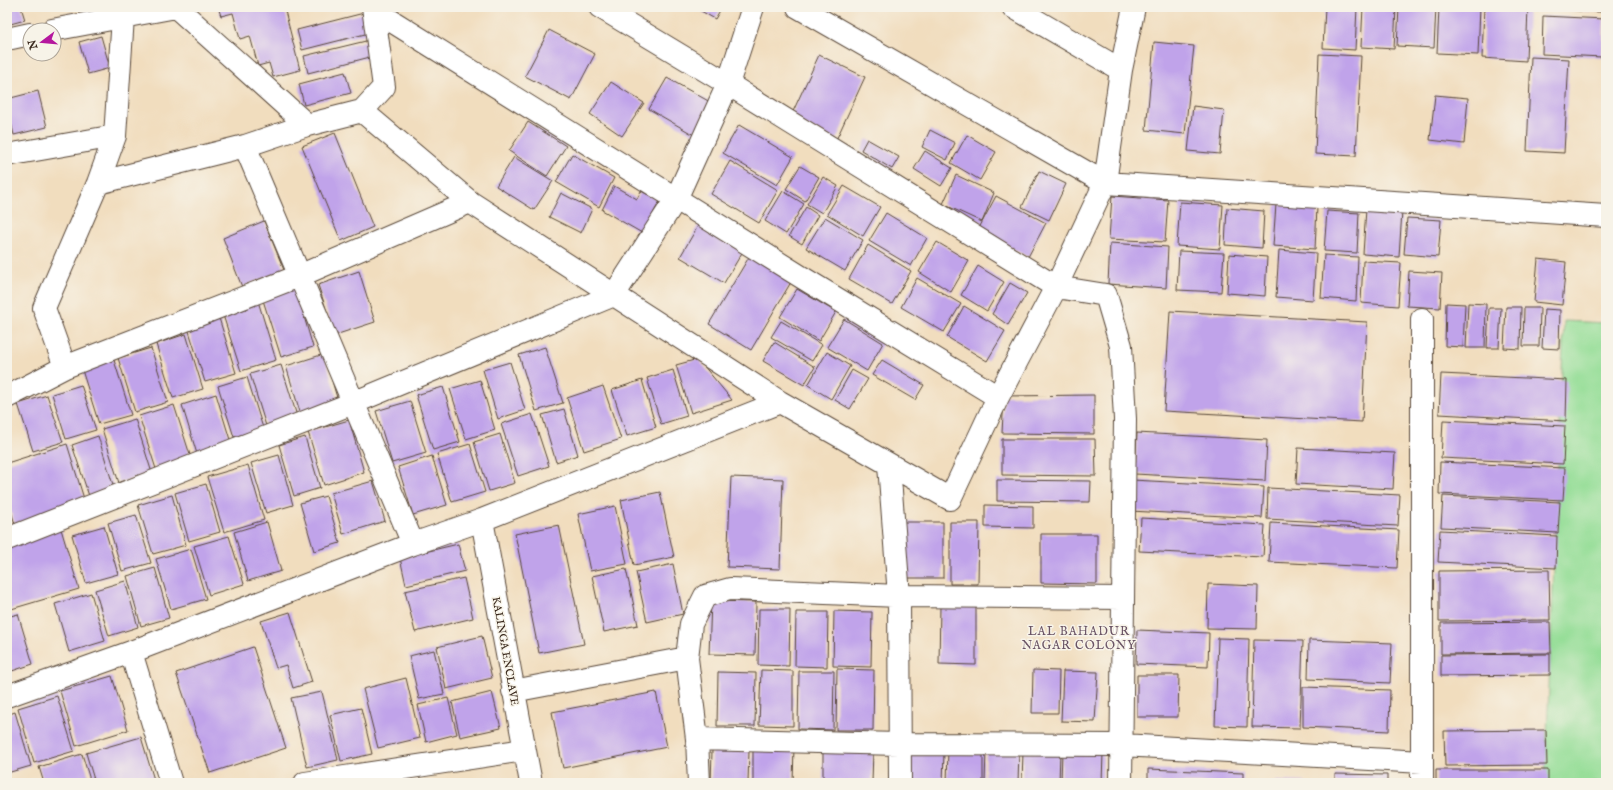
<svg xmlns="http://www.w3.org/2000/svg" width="1613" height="790" font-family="'IM FELL English',serif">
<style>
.green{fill:#96de98;stroke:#68845b}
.building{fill:#c0a3ea}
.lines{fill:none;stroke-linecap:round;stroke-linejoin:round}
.minor-casing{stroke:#564536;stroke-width:24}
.minor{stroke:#fff;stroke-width:22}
.labels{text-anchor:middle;stroke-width:3;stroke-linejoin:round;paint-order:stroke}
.street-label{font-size:11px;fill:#3b2a1e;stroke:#f7f3e8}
.neighbourhood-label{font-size:12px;letter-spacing:1px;fill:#6a5465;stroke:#f7f3e8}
</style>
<rect width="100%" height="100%" fill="#f7f3e8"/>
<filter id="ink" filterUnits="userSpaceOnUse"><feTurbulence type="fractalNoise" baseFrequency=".025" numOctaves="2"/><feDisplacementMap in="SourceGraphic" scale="8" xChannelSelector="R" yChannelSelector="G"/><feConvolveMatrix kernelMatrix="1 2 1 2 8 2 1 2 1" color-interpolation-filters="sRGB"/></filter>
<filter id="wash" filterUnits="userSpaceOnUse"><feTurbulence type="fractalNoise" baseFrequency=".012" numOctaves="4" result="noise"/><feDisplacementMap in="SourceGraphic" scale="16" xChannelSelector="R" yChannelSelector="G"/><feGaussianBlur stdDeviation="0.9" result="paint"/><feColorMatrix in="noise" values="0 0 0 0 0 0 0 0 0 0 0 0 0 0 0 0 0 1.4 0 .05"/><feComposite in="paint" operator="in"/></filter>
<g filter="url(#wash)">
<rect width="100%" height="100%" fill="#f1ddbe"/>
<path class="green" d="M 1564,321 L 1606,323 L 1606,783 L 1545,783 Z"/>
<g id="blocks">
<path class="building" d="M 7,7 L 21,7 L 25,20 L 7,25 Z
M 218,7 L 284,7 L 300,70 L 273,77 L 269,63 L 258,66 L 250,36 L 240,39 L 233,13 L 221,16 Z
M 694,7 L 722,7 L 715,19 Z
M 1325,7 L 1357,7 L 1355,50 L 1323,48 Z
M 1363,7 L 1396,7 L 1394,49 L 1361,47 Z
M 1399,7 L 1436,7 L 1434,48 L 1397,46 Z
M 1439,7 L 1480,7 L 1478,55 L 1437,53 Z
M 1484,7 L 1528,7 L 1526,61 L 1482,58 Z
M 1546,7 L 1602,7 L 1601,12 L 1546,9 Z
M 364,13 L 369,33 L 302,50 L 297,30 Z
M 1543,16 L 1604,19 L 1602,57 L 1542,54 Z
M 549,30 L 595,54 L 571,100 L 525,76 Z
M 101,36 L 110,68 L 88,74 L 79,42 Z
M 370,40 L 374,56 L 308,73 L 304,56 Z
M 1154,42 L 1194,46 L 1185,134 L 1146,130 Z
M 1319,54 L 1361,56 L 1356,156 L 1315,154 Z
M 819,55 L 865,77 L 836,140 L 790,118 Z
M 1531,57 L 1569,59 L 1564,153 L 1527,151 Z
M 345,72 L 351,93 L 304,105 L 299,84 Z
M 667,78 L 712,103 L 694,135 L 649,109 Z
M 611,82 L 644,103 L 622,136 L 590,114 Z
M 38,91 L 47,127 L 14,135 L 7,106 L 7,99 Z
M 1435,95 L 1468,98 L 1464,144 L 1430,140 Z
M 1193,106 L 1224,110 L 1220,154 L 1188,151 Z
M 528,122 L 566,146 L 547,176 L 509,151 Z
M 739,125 L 793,157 L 777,185 L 723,153 Z
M 930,130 L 955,143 L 947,160 L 922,147 Z
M 335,133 L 373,227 L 341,241 L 302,146 Z
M 967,135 L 996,152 L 980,180 L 951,163 Z
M 867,139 L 899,157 L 892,169 L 861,150 Z
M 925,151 L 952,168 L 941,186 L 914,169 Z
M 572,154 L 614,178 L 599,207 L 556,182 Z
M 514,157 L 553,181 L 534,210 L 496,186 Z
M 730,161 L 778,190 L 759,223 L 711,194 Z
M 800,166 L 819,177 L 805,201 L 786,189 Z
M 1039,171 L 1066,184 L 1049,220 L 1022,207 Z
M 956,175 L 994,193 L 982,222 L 943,204 Z
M 823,177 L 838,186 L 822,213 L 807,204 Z
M 614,186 L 637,199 L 641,191 L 660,201 L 642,233 L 602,210 Z
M 844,186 L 880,207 L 863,236 L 827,214 Z
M 783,191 L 804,204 L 786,234 L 765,221 Z
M 561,193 L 592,209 L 581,233 L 549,217 Z
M 996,196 L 1046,223 L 1028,257 L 978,230 Z
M 1112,196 L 1168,200 L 1165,242 L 1109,239 Z
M 1180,202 L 1223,205 L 1220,249 L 1177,246 Z
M 1276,204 L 1317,207 L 1315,249 L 1273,246 Z
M 806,207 L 818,215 L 802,244 L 789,236 Z
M 1227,208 L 1264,211 L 1262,248 L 1225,245 Z
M 1366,209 L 1402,211 L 1399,257 L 1363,254 Z
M 1327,211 L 1359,213 L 1357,253 L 1324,251 Z
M 886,213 L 927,238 L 911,266 L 869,241 Z
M 825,217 L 863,240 L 845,271 L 806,248 Z
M 1407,218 L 1441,220 L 1438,257 L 1404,254 Z
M 264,221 L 284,270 L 242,287 L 223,238 Z
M 699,224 L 743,251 L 724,283 L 680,257 Z
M 937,242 L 969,261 L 951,292 L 919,272 Z
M 1110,243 L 1168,247 L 1166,288 L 1108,284 Z
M 868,245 L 911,271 L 892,304 L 849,279 Z
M 1279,250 L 1316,253 L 1313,300 L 1276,297 Z
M 1179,251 L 1224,253 L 1221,292 L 1177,290 Z
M 752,252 L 794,277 L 751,350 L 709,324 Z
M 1229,254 L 1267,257 L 1265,296 L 1227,293 Z
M 1324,255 L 1358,257 L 1356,301 L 1321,298 Z
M 1538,259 L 1566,262 L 1562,305 L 1534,302 Z
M 1363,261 L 1401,263 L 1398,306 L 1361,303 Z
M 978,266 L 1004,282 L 987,311 L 961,295 Z
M 359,271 L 375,322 L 335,335 L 318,285 Z
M 1409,271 L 1442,273 L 1440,308 L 1407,306 Z
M 917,278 L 961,304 L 944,332 L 901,307 Z
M 1010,283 L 1027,293 L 1008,325 L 992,314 Z
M 295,286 L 313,347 L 281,357 L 262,297 Z
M 797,289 L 836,312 L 819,341 L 780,317 Z
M 258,301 L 276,360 L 241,371 L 222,312 Z
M 1446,303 L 1465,304 L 1463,347 L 1445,346 Z
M 1468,303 L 1486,304 L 1485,348 L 1466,348 Z
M 964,306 L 1005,331 L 987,361 L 947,337 Z
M 1506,307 L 1521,307 L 1520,349 L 1504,348 Z
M 1489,308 L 1501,308 L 1499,348 L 1487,348 Z
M 1524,308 L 1540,308 L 1539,346 L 1523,346 Z
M 1544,309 L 1560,310 L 1559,349 L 1542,348 Z
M 1170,311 L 1367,322 L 1362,422 L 1164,411 Z
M 219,318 L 236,373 L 205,382 L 188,328 Z
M 844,319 L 883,343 L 867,371 L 827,347 Z
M 781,321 L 822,345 L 812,361 L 771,337 Z
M 186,334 L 203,389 L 173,398 L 156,344 Z
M 774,342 L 815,367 L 804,385 L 763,361 Z
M 545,347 L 563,403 L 536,411 L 519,355 Z
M 151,348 L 168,402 L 135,412 L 118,358 Z
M 827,352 L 850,366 L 831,399 L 808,385 Z
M 324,354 L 338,401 L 300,412 L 286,366 Z
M 113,357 L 131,415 L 99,424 L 81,367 Z
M 698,359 L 732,400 L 691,413 L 676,365 Z
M 882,360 L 924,385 L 915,400 L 872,375 Z
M 510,362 L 525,410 L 498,419 L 483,370 Z
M 281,365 L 297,416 L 266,426 L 250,374 Z
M 673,370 L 687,416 L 661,424 L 647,378 Z
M 852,370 L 868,379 L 850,409 L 835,400 Z
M 1441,374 L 1567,380 L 1566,421 L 1439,414 Z
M 247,377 L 263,428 L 234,437 L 218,386 Z
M 480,380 L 495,430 L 466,439 L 450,389 Z
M 642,380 L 656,427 L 627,436 L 612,390 Z
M 81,385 L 96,430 L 66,439 L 52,394 Z
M 603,386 L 621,439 L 584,451 L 567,398 Z
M 443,387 L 460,442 L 433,450 L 416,395 Z
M 216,394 L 231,443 L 197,454 L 182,405 Z
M 47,395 L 63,442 L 33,451 L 18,404 Z
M 1094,395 L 1094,434 L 1002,433 L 1004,396 Z
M 410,401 L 426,453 L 392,463 L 376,411 Z
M 174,405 L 191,458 L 156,469 L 139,416 Z
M 564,409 L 578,455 L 556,462 L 542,415 Z
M 532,414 L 549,466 L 518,476 L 501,424 Z
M 135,419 L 152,473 L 119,483 L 102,429 Z
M 349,420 L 364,472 L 324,485 L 308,432 Z
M 1443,420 L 1565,426 L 1563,464 L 1441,458 Z
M 1137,433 L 1267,440 L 1265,481 L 1135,474 Z
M 500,434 L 515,483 L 489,491 L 474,442 Z
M 98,436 L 114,488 L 89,496 L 72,445 Z
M 305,437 L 320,488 L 294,496 L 279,445 Z
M 1002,439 L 1095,439 L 1096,476 L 1002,475 Z
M 67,444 L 85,502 L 15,524 L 7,499 L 7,463 Z
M 470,444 L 485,492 L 452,502 L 437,454 Z
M 1298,448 L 1395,453 L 1393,489 L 1296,484 Z
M 279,455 L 293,505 L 266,513 L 251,463 Z
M 432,456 L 447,505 L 413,515 L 398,467 Z
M 1440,462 L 1565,468 L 1563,500 L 1439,494 Z
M 248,465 L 264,520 L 224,532 L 207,477 Z
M 731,477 L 783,479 L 780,569 L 727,567 Z
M 997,480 L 1091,481 L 1090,502 L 997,501 Z
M 1132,480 L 1264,487 L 1262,518 L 1130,511 Z
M 373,481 L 385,521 L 343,534 L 331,493 Z
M 206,484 L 220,532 L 189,541 L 175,493 Z
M 1268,488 L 1400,495 L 1398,526 L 1267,519 Z
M 660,492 L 674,557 L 634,565 L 621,500 Z
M 172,495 L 186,545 L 153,554 L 138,505 Z
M 326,496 L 340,543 L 314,551 L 300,503 Z
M 1443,496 L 1560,502 L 1558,533 L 1441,527 Z
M 985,505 L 1033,506 L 1033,528 L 985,527 Z
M 615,506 L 627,564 L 590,571 L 578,514 Z
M 136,515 L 151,563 L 122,571 L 108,523 Z
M 1141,518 L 1265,525 L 1263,557 L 1139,551 Z
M 267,522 L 281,571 L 248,581 L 234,532 Z
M 903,522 L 943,522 L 943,578 L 902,578 Z
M 950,522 L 979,522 L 978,584 L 950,584 Z
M 1271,523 L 1399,530 L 1397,568 L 1269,562 Z
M 559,525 L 584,644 L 539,653 L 515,534 Z
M 104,526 L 118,574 L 86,583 L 72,535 Z
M 61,529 L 79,589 L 8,610 L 7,545 Z
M 1440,530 L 1557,536 L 1556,568 L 1438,562 Z
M 1041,534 L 1097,534 L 1097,584 L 1041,583 Z
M 229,536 L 244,584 L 209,595 L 194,546 Z
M 458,544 L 465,571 L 406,585 L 400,558 Z
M 191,549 L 206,599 L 171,609 L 156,559 Z
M 673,564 L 683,614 L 647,622 L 636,572 Z
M 155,568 L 169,618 L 141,626 L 127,576 Z
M 626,569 L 638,625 L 604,632 L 592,576 Z
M 1549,570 L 1550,620 L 1439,621 L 1439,571 Z
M 464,578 L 473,618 L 415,632 L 405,591 Z
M 125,581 L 138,627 L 109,636 L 95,590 Z
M 1208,584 L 1258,586 L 1257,629 L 1207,628 Z
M 91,593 L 105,641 L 69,652 L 55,604 Z
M 711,601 L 756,602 L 755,655 L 709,654 Z
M 940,606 L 976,607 L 976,665 L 939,664 Z
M 759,609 L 790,609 L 789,666 L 758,665 Z
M 834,611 L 872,612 L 871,667 L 833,666 Z
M 290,612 L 312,682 L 293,688 L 286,665 L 276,668 L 261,621 Z
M 796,612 L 828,612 L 827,667 L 795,666 Z
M 18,614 L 33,664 L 12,671 L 7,652 L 7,617 Z
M 1550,622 L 1551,653 L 1441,654 L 1441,623 Z
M 1137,630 L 1209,633 L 1208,667 L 1136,664 Z
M 482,636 L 492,678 L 446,689 L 437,647 Z
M 1218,638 L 1249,639 L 1247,727 L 1215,726 Z
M 1254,640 L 1303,641 L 1300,728 L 1252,727 Z
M 1309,640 L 1392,643 L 1390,683 L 1308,679 Z
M 253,647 L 286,748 L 210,773 L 176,673 Z
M 434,650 L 444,694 L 419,699 L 409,656 Z
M 1550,654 L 1550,675 L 1441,676 L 1441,655 Z
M 837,669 L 874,670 L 873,730 L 836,730 Z
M 761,670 L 793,671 L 793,726 L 759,725 Z
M 1033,670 L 1059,671 L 1058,713 L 1032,713 Z
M 799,671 L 834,671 L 833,730 L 798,729 Z
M 1063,671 L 1098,672 L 1095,722 L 1061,721 Z
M 718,672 L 756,673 L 755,726 L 717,726 Z
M 1137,675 L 1179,675 L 1178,717 L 1137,717 Z
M 112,676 L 128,730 L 76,746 L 60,691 Z
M 406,678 L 420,738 L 378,748 L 363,689 Z
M 1303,687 L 1390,690 L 1389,731 L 1303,727 Z
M 322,692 L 338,760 L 307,767 L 291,698 Z
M 492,692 L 501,728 L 460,737 L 452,702 Z
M 656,692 L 667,747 L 563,768 L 552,712 Z
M 57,696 L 74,751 L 34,763 L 18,708 Z
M 448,698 L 457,734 L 426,742 L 418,705 Z
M 361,708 L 372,754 L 341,761 L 330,715 Z
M 15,712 L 31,766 L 7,773 L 7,715 Z
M 1546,730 L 1547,765 L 1445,766 L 1444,731 Z
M 141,737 L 155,783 L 95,783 L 86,753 Z
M 753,746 L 794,746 L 793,783 L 753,783 Z
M 823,748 L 873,749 L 872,783 L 823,783 Z
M 948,749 L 983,749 L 983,783 L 947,783 Z
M 712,750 L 749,751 L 748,783 L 711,783 Z
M 986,750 L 1019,751 L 1018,783 L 985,783 Z
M 906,751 L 944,752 L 943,783 L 906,783 Z
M 1023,752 L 1060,752 L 1059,783 L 1022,783 Z
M 1062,752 L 1103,753 L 1102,783 L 1061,783 Z
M 82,754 L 91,783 L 44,783 L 39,767 Z
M 1148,769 L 1243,773 L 1243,783 L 1148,783 Z
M 1436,770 L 1548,770 L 1548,783 L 1436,783 Z
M 1335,774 L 1387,775 L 1387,783 L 1335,783 Z
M 1275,781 L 1305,782 L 1305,783 L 1275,783 Z"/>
</g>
</g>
<g filter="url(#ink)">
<use href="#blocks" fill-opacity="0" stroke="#564536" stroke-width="1"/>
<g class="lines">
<g class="minor-casing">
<path id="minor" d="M 176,7 L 307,125
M 600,7 L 728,84 L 1056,287 L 1106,295 L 1121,346 L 1125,419 L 1121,783
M 798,7 L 1105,183 L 1606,216
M 1013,7 L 1121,70
M 374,10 L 803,278 L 998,397
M 52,30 L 176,7
M 7,39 L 30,34
M 362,111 L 384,87 L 373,7
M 245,146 L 413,544
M 7,155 L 115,136
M 98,183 L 245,146 L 307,125 L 362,111 L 470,202 L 780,402 L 950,499 L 998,397 L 1056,287 L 1105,183 L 1121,70 L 1134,7
M 65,367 L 299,276 L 470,202
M 7,397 L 65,367 L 44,308 L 98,183 L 115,136 L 123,17
M 889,465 L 899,596 L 900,783
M 482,520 L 531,783
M 7,539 L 353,403 L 614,295 L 676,199 L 728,84 L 753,7
M 131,652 L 171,783
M 513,691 L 687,658
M 7,696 L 131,652 L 413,544 L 482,520 L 780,402
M 697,739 L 899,744 L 1122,745 L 1422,762
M 305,783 L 524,750
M 699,783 L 697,739 L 687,658 L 691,624 L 705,596 L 730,589 L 899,596 L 1123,598
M 1422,783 L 1422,319"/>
</g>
<use href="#minor" class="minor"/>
</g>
</g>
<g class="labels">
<g class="street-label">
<text transform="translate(506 651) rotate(80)" y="4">KALINGA ENCLAVE</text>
</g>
<g class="neighbourhood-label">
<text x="1079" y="635">LAL BAHADUR<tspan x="1079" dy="14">NAGAR COLONY</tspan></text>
</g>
</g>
<rect width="1613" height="790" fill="none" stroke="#f7f3e8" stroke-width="24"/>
<g transform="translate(42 42) rotate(254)"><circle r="19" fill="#f7f3e8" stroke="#aca397"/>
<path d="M0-3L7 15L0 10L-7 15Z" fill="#b5179e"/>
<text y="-6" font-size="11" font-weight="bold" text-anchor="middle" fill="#3b2a1e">N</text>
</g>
</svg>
